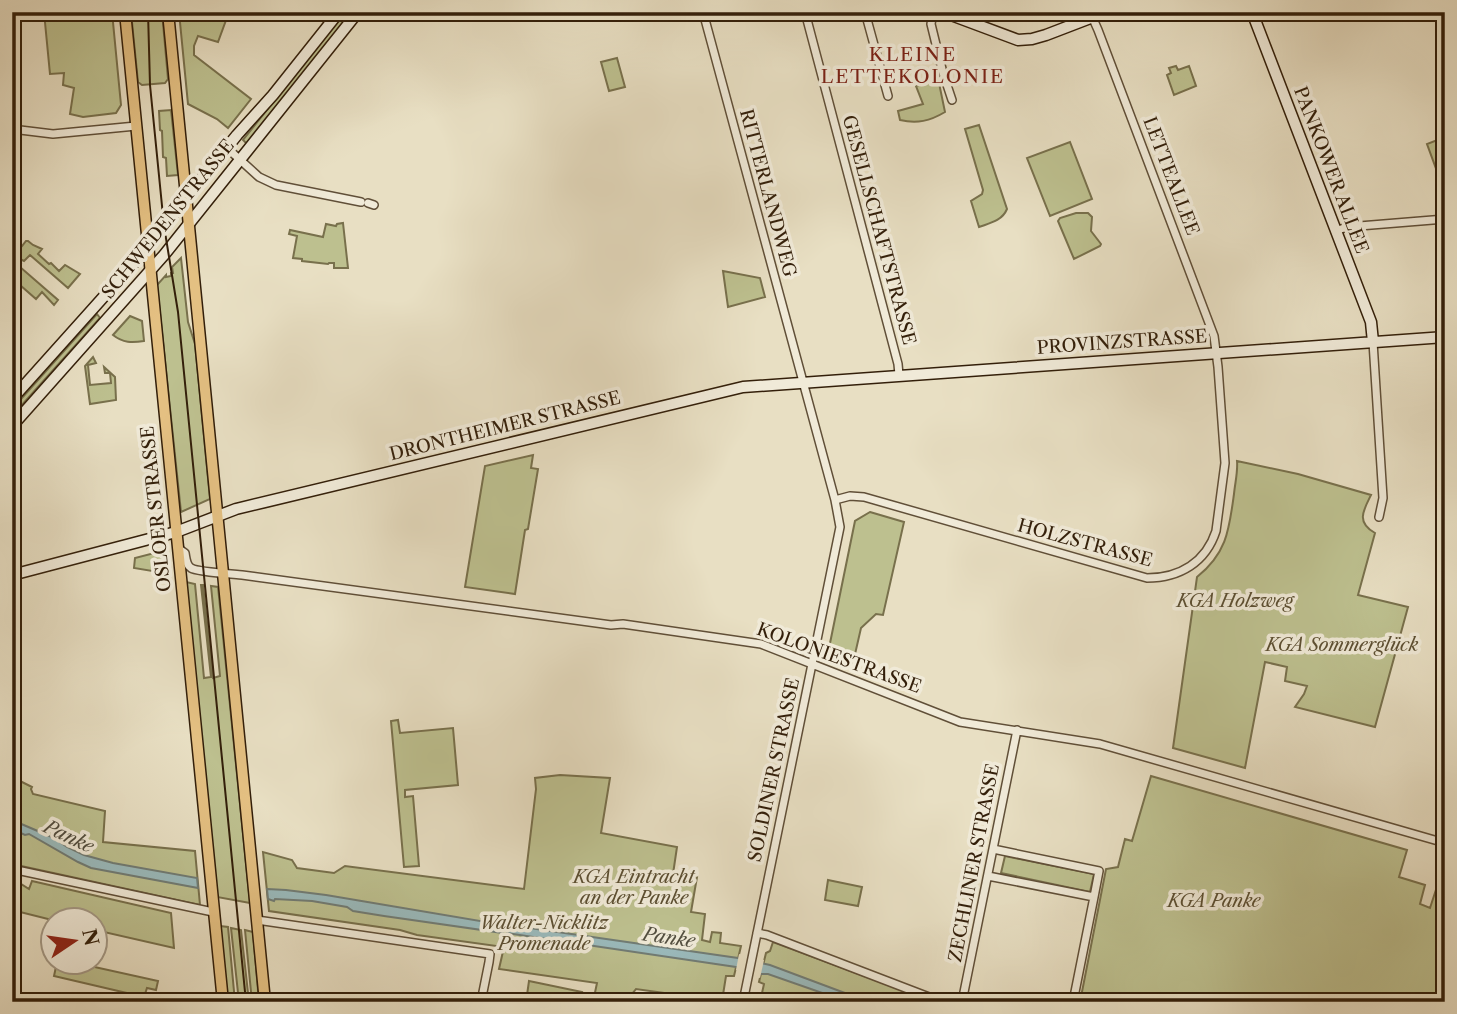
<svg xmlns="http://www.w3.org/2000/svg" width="1457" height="1014" font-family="'Libre Caslon Text',serif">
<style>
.green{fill:#bdc08f;stroke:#78704c;stroke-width:2}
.water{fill:#9ababc;stroke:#717c75;stroke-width:2}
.pier{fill:#e8dfc3}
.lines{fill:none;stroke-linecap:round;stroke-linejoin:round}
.street-casing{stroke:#604f38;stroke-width:10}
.secondary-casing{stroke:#331f0a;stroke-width:13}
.primary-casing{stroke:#331f0a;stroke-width:13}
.street{stroke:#f0ead8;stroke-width:7}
.secondary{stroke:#f0ead8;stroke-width:10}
.primary{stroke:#e4c082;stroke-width:10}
.tram{stroke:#331f0a;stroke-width:2}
.labels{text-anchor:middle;stroke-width:7;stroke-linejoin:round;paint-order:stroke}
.street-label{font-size:18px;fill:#331f0a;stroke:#f0ead8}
.park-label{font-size:18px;font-style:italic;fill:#5c4f32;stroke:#f0ead8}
.neighbourhood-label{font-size:19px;letter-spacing:2px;fill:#7a1f14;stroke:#f0ead8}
.water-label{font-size:19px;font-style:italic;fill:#524e3f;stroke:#f0ead8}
</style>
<rect width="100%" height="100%" fill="#e8dfc3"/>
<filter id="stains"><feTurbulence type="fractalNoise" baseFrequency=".00286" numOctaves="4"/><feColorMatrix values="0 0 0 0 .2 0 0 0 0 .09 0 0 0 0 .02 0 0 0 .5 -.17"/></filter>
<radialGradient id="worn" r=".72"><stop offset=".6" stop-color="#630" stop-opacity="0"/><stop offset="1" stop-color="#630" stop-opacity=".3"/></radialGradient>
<path class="green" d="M 44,12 L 112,12 L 121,105 L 116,113 L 83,117 L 70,114 L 74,88 L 63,85 L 64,73 L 50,74 Z
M 131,12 L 162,12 L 168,79 L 165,83 L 142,85 L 138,82 Z
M 179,12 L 229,12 L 218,42 L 198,36 L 194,46 L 194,55 L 251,99 L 228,128 L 217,119 L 188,104 Z
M 345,12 L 352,12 L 247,144 L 243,140 Z
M 617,58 L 625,87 L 609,91 L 601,62 Z
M 1176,66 L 1178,70 L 1189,66 L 1196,86 L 1174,95 L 1167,75 L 1171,73 L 1169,68 Z
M 931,81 L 939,83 L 945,112 C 930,121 917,124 900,120 L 898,111 L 923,104 L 916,86 Z
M 171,110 L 178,175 L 167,176 L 166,158 L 163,157 L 162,131 L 160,130 L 159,111 Z
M 979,125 L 1007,209 C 1002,221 990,223 979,227 L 971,201 L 982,194 L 983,190 L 965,129 Z
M 1445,137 L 1445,172 L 1438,174 L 1427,144 Z
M 1070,142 L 1092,199 L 1050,216 L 1027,158 Z
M 1076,213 L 1088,213 L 1092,217 L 1091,231 L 1101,244 L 1100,246 L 1074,259 L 1058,221 L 1060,218 Z
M 343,223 L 348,268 L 334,268 L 334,263 L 329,263 L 328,264 L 302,261 L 302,259 L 293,258 L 297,236 L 289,234 L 290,230 L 323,237 L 326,224 L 336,226 L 337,224 Z
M 26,241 L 28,241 L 33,245 L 42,249 L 38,254 L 49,264 L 51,263 L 59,271 L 65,265 L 80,274 L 68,288 L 30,255 L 24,261 L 12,255 L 19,245 L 22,246 Z
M 181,258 L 188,322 L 195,344 L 210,499 L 181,512 L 157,285 L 166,275 L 166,277 L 171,276 L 171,273 L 173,273 L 172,267 Z
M 12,260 L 21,264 L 20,267 L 58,300 L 54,305 L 42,292 L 36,299 L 12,278 Z
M 723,271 L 760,278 L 765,297 L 728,307 Z
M 97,314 L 100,318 L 12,416 L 12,409 Z
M 130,316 L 142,321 L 144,341 C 132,343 123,343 113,335 Z
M 93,357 L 96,363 L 88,365 L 90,385 L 111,383 L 110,373 L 105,373 L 104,367 L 115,377 L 116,400 L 90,404 L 85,366 Z
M 533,455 L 531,468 L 538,469 L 528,529 L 525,530 L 515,594 L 465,587 L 485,466 Z
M 1237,461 L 1298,474 L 1371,495 C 1363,511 1356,522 1375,533 L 1358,595 L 1408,607 L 1375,727 L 1295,707 L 1304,694 L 1307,686 L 1285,681 L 1287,667 L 1265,662 L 1245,768 L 1173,748 L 1197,577 C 1227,553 1229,530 1234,494 C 1235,483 1238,472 1237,461 Z
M 870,512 L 904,522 L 883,615 L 876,614 L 861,628 L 853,663 L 828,653 L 855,521 Z
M 162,551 L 165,553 L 166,570 L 164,573 L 134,568 L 135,558 Z
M 186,582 L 195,584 L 204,678 L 211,677 L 201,585 L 203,585 L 213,678 L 220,676 L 211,586 L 218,587 L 250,903 L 217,897 Z
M 398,720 L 400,733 L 453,728 L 458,785 L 405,790 L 405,797 L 413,796 L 419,866 L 404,867 L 391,721 Z
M 560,775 L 610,778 L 601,833 L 677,847 L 673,874 L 697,877 L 691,912 L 705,914 L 702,940 L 710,942 L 712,932 L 721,933 L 720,943 L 741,946 L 734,976 L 726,976 L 722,1001 L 636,989 C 631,996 628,998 619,999 L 618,1002 L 593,1002 L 597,983 L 499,969 L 504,947 L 417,935 L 400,930 L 269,911 L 263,852 L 292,860 L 297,868 L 334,873 L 345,866 L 524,889 L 536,789 L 535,778 Z
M 1151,776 L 1407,850 L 1399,877 L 1425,885 L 1420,904 L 1430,908 L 1445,862 L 1445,1002 L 1080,1002 L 1106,869 L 1118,867 L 1125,839 L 1132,841 Z
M 12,777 L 32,787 L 31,789 L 33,794 L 105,811 L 103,842 L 195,851 L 200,905 L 12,864 Z
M 1005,856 L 1094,874 L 1090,892 L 1001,873 Z
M 828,880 L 862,887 L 858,906 L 825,900 Z
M 32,881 L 171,913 L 174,948 L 95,930 L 94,920 L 52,920 L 12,910 L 12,903 L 21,884 L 29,889 Z
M 220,926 L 228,927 L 235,1002 L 228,1002 Z
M 231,928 L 241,930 L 249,1002 L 239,1002 Z
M 245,930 L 253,932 L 259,1002 L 252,1002 Z
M 773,942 L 934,1002 L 760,1002 L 764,984 L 759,982 L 766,953 L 770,951 Z
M 57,962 L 72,962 L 158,981 L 156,990 L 147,988 L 144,997 L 54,976 Z
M 529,981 L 582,992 L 579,1002 L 526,1002 Z"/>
<path class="water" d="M 12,820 L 54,838 L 67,847 L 84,855 L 113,863 L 197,878 L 198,888 L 91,868 L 78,862 L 29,834 L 25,835 L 12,829 Z
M 267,889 L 286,890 L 326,895 L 504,925 L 503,933 L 384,916 L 353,911 L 347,907 L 312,901 L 275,899 L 274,901 L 268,899 Z
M 509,925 L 738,958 L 770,965 L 869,1002 L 848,1002 L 768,974 L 761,974 L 736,967 L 507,933 Z"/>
<path class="pier" d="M 739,954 L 764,960 L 760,978 L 736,970 Z"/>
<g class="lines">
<g class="street-casing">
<path id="street" d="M 703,12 L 835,500 L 840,527 L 743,1002
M 805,12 L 898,364 L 899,375
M 865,12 L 888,96
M 933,12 L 931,24 L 943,73 L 952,100
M 12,129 L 53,134 L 136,126
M 226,147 L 259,177 L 276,185 L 361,202
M 368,203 L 374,205
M 1335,231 L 1347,227 L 1445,219
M 1373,342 L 1383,498 L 1379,517
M 835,500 L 850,496 L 864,497 L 1147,578 C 1180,578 1206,562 1216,531 L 1225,463 L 1218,367 L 1214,336 L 1098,30 L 1090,12
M 178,548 L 185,553 C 186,558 186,565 191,568 C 197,572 232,574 242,575 L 611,625 L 623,624 L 761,644 L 960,722 L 1100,744 L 1445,843
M 12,869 L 213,912
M 988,876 L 1094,897 L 1099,871 L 993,849
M 257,920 L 490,954 L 489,962 L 481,1002
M 757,933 L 767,935 L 942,1002
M 962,1002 L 1017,730
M 1073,1002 L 1094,897"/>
</g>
<g class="secondary-casing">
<path id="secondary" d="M 943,12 L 1018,40 L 1032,39 L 1046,35 L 1106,12
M 1252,12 L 1371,322 L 1373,342
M 12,399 L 133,264 L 237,135 L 273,95 L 339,12
M 12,426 L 164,255 L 358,12
M 12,575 L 176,532 L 236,509 L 743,387 L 1445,337"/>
</g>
<g class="primary-casing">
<path id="primary" d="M 125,12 L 223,1002
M 168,12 L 265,1002"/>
</g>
<use href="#street" class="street"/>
<use href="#secondary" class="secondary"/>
<use href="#primary" class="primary"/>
<path class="tram" d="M 148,12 L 150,85 L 164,226 L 178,312 L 246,1002"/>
</g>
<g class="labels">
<g class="street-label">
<text transform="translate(1331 170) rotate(69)" y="6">PANKOWER ALLEE</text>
<text transform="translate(1171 176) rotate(69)" y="6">LETTEALLEE</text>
<text transform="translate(768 193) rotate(75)" y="6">RITTERLANDWEG</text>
<text transform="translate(168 219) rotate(-51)" y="6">SCHWEDENSTRASSE</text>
<text transform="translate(879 230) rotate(75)" y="6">GESELLSCHAFTSTRASSE</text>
<text transform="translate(1122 342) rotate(-4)" y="6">PROVINZSTRASSE</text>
<text transform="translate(505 426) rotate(-14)" y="6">DRONTHEIMER STRASSE</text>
<text transform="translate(156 509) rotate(-96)" y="6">OSLOER STRASSE</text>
<text transform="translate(1085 543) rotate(15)" y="6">HOLZSTRASSE</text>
<text transform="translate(839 658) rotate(20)" y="6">KOLONIESTRASSE</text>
<text transform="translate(774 770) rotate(-78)" y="6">SOLDINER STRASSE</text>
<text transform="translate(974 863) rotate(-79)" y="6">ZECHLINER STRASSE</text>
</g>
<g class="park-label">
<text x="1235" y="607">KGA Holzweg</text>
<text x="1342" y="651">KGA Sommerglück</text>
<text x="634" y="883">KGA Eintracht<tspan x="634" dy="21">an der Panke</tspan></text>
<text x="1214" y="907">KGA Panke</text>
<text x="544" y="929">Walter-Nicklitz<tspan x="544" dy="21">Promenade</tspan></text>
</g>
<g class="neighbourhood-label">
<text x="913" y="61">KLEINE<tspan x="913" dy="22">LETTEKOLONIE</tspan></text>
</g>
<g class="water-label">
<text transform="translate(69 836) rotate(25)" y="7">Panke</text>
<text transform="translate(669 937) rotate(8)" y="7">Panke</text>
</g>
</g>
<rect width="1457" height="1014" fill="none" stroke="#e8dfc3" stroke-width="42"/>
<rect x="14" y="14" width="1429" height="986" fill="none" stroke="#331f0a" stroke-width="3.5"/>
<rect x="21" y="21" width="1415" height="972" fill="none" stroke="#331f0a" stroke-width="2"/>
<g transform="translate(74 941) rotate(77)"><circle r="33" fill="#f0ead8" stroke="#a49986" stroke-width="2"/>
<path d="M0-5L12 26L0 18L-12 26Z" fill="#8f2418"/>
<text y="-10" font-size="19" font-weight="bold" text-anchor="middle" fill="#331f0a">N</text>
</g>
<rect width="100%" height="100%" filter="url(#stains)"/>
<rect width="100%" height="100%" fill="url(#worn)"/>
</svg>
